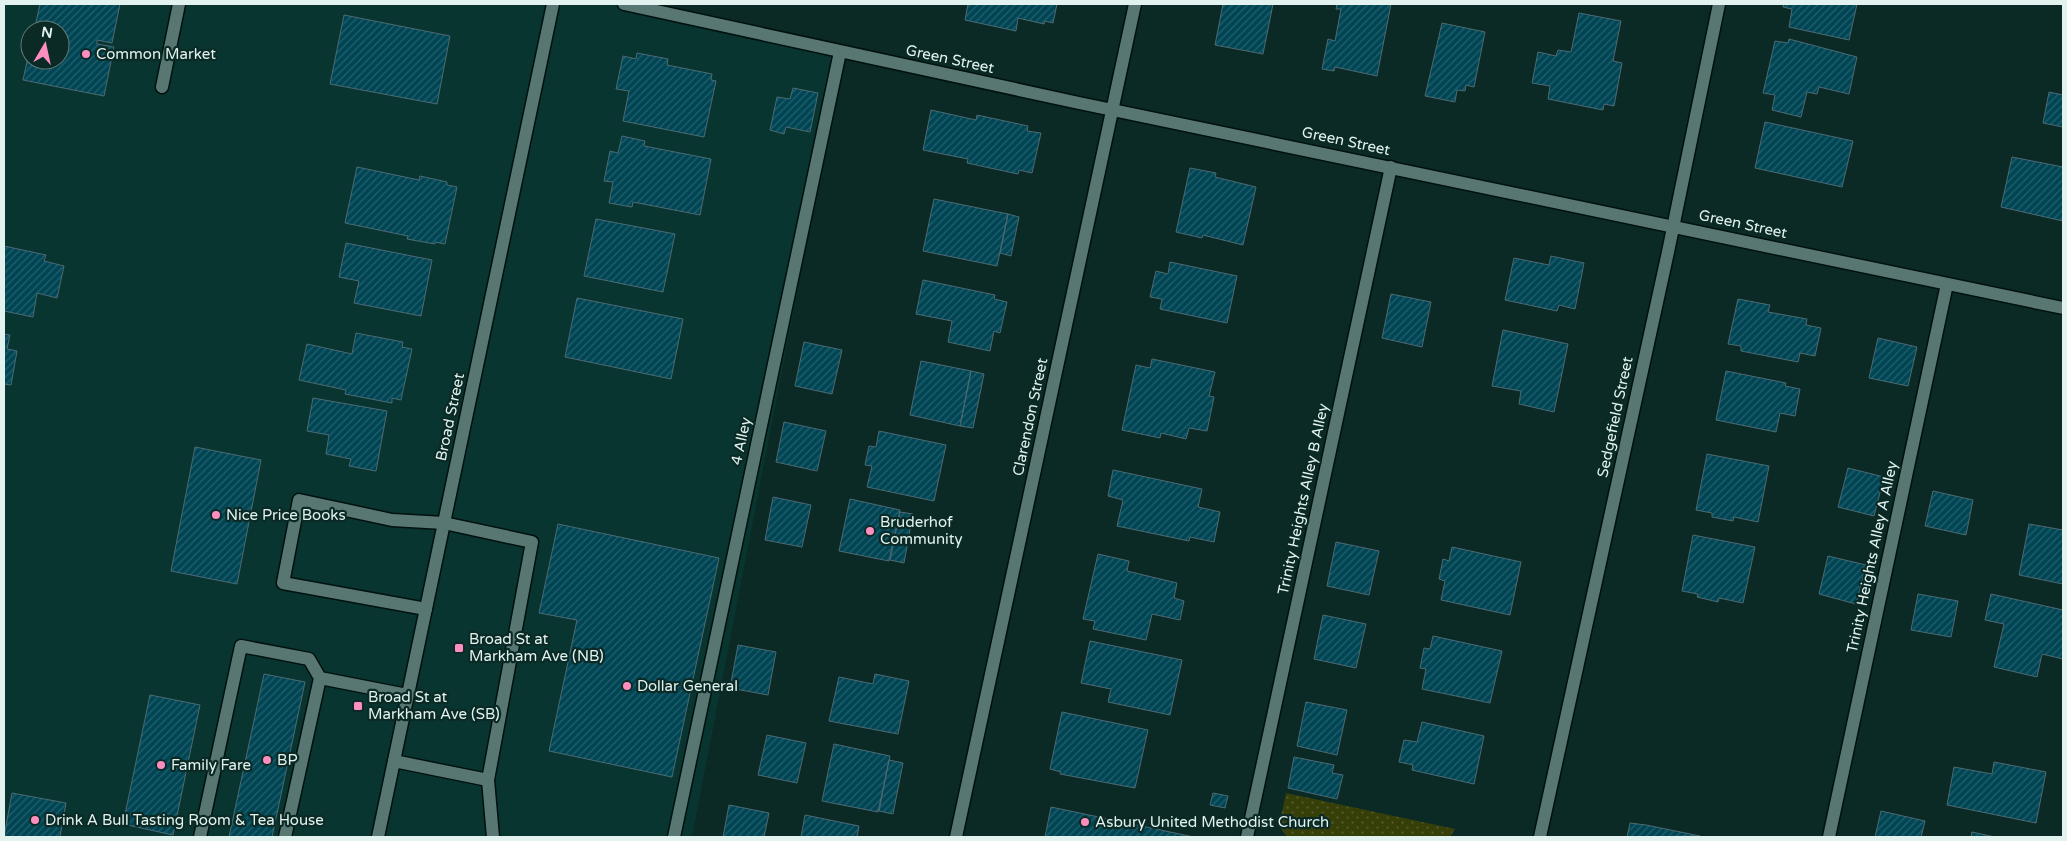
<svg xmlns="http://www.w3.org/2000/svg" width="2067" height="841" font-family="'Varela Round',sans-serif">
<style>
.built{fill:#093531;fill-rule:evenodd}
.park{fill:url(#park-dots)}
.building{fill:url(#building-hatch);stroke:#4d6a73}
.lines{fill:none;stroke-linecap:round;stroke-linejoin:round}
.lane-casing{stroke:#00110f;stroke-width:15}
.street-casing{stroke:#00110f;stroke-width:15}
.secondary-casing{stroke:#00110f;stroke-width:15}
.lane{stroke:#587773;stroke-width:12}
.street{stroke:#587773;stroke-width:12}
.secondary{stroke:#587773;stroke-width:12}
.poi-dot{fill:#fd8ebf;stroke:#0b2a26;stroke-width:2}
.labels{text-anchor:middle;stroke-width:4.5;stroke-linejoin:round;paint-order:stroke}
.poi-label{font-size:15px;fill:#e1f2ef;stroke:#0b2a26;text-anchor:start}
.street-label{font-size:15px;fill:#e1f2ef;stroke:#0b2a26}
</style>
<defs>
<pattern id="park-dots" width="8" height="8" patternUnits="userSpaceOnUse" patternTransform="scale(1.25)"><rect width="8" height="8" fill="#373f09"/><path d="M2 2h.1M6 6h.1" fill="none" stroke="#545b2d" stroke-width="1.8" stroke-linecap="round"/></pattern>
<pattern id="building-hatch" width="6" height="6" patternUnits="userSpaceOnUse" patternTransform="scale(1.25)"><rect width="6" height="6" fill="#004554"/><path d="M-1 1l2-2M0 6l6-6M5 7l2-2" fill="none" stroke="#25606d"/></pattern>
</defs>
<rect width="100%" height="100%" fill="#0b2a26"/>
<path class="built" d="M 4,4 L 633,4 L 844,49 L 692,837 L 4,837 ZM 30,30 L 60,30 L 60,60 L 30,60 Z"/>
<path class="park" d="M 1286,793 L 1455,829 L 1450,837 L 1287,837 L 1279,826 Z"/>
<path class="building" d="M 40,4 L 120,4 L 112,43 L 97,40 L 97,44 L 114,47 L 104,96 L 23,80 L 30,48 L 30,60 L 60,60 L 60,30 L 35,27 Z
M 968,4 L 1057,4 L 1053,23 L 1045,21 L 1044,24 L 1018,18 L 1016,31 L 965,20 Z
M 1223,4 L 1273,4 L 1263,54 L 1215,45 Z
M 1337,4 L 1391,4 L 1377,76 L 1335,67 L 1334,71 L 1322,69 L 1328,39 L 1335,41 L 1341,9 L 1336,9 Z
M 1784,4 L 1857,4 L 1849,40 L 1789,27 L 1792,9 L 1783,7 Z
M 1579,13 L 1621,21 L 1613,61 L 1622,63 L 1614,106 L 1604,104 L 1603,110 L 1548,99 L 1550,86 L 1532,83 L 1538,52 L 1556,56 L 1558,50 L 1571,52 Z
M 344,15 L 450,36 L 437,104 L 330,84 Z
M 1442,23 L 1485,32 L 1474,87 L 1466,85 L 1465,91 L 1457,90 L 1455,102 L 1425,96 Z
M 1789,39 L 1857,57 L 1849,94 L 1819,87 L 1817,94 L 1807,92 L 1801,117 L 1772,110 L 1775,95 L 1763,93 L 1775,41 L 1788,43 Z
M 637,53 L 668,59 L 667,65 L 712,74 L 711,80 L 716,81 L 704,137 L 623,121 L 629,91 L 616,89 L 623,56 L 636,59 Z
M 793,88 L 818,93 L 810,132 L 786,127 L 784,134 L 770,130 L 777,97 L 790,99 Z
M 2049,92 L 2063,95 L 2063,127 L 2043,123 Z
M 931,110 L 976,120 L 977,115 L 1028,126 L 1027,131 L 1041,133 L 1032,173 L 1019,170 L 1018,174 L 967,163 L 968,159 L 923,150 Z
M 1765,122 L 1853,141 L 1842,187 L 1755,168 Z
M 622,136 L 645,141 L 644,146 L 711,159 L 700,215 L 633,202 L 632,207 L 609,203 L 613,182 L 604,181 L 610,151 L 618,153 Z
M 2012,157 L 2063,167 L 2063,221 L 2001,207 Z
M 357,167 L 419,180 L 420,176 L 447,182 L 447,185 L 457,187 L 445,244 L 435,242 L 435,244 L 407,239 L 408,236 L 345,223 Z
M 1190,168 L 1216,173 L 1215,177 L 1256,187 L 1243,245 L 1203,235 L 1202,238 L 1176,232 Z
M 934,199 L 1008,214 L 997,266 L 923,251 Z
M 1008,214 L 1019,217 L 1011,256 L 1000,253 Z
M 596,219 L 675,234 L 663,292 L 584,276 Z
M 346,243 L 432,260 L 421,316 L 354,303 L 359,281 L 339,277 Z
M 4,246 L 46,255 L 44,261 L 64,266 L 57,298 L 37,293 L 33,317 L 4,311 Z
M 1551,256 L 1584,263 L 1575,309 L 1559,305 L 1557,311 L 1505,300 L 1514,258 L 1549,265 Z
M 1170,262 L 1237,276 L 1227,323 L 1160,309 L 1162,299 L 1150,297 L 1156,271 L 1168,274 Z
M 923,280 L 995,295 L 994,299 L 1007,302 L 1000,333 L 994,331 L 990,351 L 948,342 L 952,321 L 916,314 Z
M 1391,294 L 1431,302 L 1422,347 L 1382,338 Z
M 577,298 L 683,319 L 671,379 L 565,357 Z
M 1738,299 L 1770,305 L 1768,312 L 1807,319 L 1806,325 L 1821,328 L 1815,356 L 1800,353 L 1798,362 L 1741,351 L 1741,346 L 1728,344 Z
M 1503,330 L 1568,344 L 1554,412 L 1519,404 L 1521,391 L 1492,386 Z
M 356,333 L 403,342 L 402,347 L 412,349 L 401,400 L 392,398 L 392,403 L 345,394 L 346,390 L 299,380 L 307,344 L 352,354 Z
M 4,334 L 10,335 L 7,349 L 17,351 L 11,385 L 4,384 Z
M 1878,338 L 1917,347 L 1908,386 L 1869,378 Z
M 804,342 L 842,350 L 832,394 L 795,386 Z
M 1152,359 L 1215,372 L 1209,396 L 1214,397 L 1207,431 L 1189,428 L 1186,439 L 1161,433 L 1160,438 L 1122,430 L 1136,365 L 1150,368 Z
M 921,361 L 971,371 L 960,426 L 910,415 Z
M 971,371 L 984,374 L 973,428 L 960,426 Z
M 1726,371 L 1786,383 L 1785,386 L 1800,389 L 1795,416 L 1780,413 L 1776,432 L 1716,420 Z
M 313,398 L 387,411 L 376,471 L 349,466 L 351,459 L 326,454 L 329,435 L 307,431 Z
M 784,422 L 826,431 L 817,471 L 776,462 Z
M 879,431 L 946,445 L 934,501 L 867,487 L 872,466 L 865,465 L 869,446 L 876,447 Z
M 195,447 L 261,460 L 237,584 L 171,571 Z
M 1707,454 L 1769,466 L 1758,522 L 1734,517 L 1733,521 L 1712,517 L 1712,513 L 1696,510 Z
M 1848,468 L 1884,477 L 1874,516 L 1838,507 Z
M 1113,470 L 1202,489 L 1198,507 L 1220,512 L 1214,542 L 1190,537 L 1189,541 L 1117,526 L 1123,500 L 1108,496 Z
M 1933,491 L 1973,500 L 1966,535 L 1925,526 Z
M 773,497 L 811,505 L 802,547 L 765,540 Z
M 850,499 L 900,510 L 889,561 L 839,551 Z
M 900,512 L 913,514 L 904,563 L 890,560 Z
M 558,524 L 719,558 L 672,777 L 549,751 L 577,620 L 539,613 Z
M 2029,524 L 2063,530 L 2063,584 L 2019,575 Z
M 1693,535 L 1755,547 L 1743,603 L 1719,598 L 1718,602 L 1697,597 L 1698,594 L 1682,591 Z
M 1336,542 L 1379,551 L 1369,595 L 1327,586 Z
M 1452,547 L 1521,562 L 1510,615 L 1441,600 L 1445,581 L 1439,579 L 1443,559 L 1449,561 Z
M 1098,554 L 1129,561 L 1127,571 L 1177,583 L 1174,598 L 1184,601 L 1180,620 L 1152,614 L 1146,640 L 1093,629 L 1095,621 L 1083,619 Z
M 1828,556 L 1866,565 L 1856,604 L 1819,594 Z
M 1918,594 L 1958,601 L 1951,637 L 1911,630 Z
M 1991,594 L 2063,610 L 2063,659 L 2042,654 L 2037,677 L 1994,667 L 2004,624 L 1985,620 Z
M 1323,615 L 1366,624 L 1356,668 L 1314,659 Z
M 1433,636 L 1502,651 L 1490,703 L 1422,689 L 1426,669 L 1420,668 L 1424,648 L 1430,649 Z
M 1090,641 L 1182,660 L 1170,715 L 1108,702 L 1111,689 L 1081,683 Z
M 738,645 L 776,652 L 768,695 L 730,688 Z
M 264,674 L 305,682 L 272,837 L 229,837 Z
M 875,674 L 909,681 L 898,734 L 829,721 L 839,677 L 873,684 Z
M 150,695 L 200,705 L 173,835 L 123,824 Z
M 1306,702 L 1347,710 L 1337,755 L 1297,746 Z
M 1062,712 L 1148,730 L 1135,788 L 1060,774 L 1061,772 L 1050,769 Z
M 1422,722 L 1484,736 L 1474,784 L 1412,770 L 1413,765 L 1399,762 L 1404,740 L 1417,742 Z
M 767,735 L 806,743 L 797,783 L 758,775 Z
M 834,744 L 890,756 L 878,812 L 822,801 Z
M 1294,757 L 1334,765 L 1332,773 L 1343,775 L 1337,799 L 1288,788 Z
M 889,760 L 903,763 L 893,814 L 879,811 Z
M 1994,762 L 2046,772 L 2036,823 L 1947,805 L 1954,767 L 1992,774 Z
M 12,793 L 66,803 L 60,837 L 4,837 Z
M 1213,793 L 1228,796 L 1225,808 L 1210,805 Z
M 729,805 L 769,813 L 764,837 L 723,837 Z
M 1051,807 L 1194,837 L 1045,837 Z
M 1881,811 L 1925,821 L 1921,837 L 1875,837 Z
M 805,815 L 859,826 L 857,837 L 801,837 Z
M 1630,823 L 1646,825 L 1700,836 L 1627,837 Z
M 1972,832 L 1995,837 L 1971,837 Z"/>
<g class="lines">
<g class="lane-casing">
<path id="lane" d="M 162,87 L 179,4
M 394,761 L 488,780 L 532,542 L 444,523 L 392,520 L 299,500 L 283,583 L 426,609
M 488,780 L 493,837
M 200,837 L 241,646 L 309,659 L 320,678
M 285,837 L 320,678 L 407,695
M 674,837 L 840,52
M 1247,837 L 1391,167
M 1829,837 L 1947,284"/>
</g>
<g class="street-casing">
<path id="street" d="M 624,4 L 1079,103 L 2063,308
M 956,837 L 1135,4
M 1540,837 L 1668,252 L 1719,4"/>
</g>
<g class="secondary-casing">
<path id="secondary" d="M 378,837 L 553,4"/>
</g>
<use href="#lane" class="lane"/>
<use href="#street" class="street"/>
<use href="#secondary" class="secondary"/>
</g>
<g class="poi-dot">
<circle cx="86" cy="54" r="5"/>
<circle cx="216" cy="515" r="5"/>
<circle cx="870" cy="531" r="5"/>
<rect x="454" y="643" width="10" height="10" rx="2.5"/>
<circle cx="627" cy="686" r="5"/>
<rect x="353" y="701" width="10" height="10" rx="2.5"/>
<circle cx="267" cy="760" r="5"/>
<circle cx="161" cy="765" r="5"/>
<circle cx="35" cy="820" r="5"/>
<circle cx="1085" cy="822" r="5"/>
</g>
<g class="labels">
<g class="poi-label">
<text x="96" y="59">Common Market</text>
<text x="226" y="520">Nice Price Books</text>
<text x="880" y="527">Bruderhof<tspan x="880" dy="17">Community</tspan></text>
<text x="469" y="644">Broad St at<tspan x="469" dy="17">Markham Ave (NB)</tspan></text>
<text x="637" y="691">Dollar General</text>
<text x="368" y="702">Broad St at<tspan x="368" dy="17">Markham Ave (SB)</tspan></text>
<text x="277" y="765">BP</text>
<text x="171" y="770">Family Fare</text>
<text x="45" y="825">Drink A Bull Tasting Room &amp; Tea House</text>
<text x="1095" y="827">Asbury United Methodist Church</text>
</g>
<g class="street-label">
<text transform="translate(950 59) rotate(12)" y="5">Green Street</text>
<text transform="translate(1346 141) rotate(12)" y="5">Green Street</text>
<text transform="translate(1743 224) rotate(12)" y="5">Green Street</text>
<text transform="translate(450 417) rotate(-78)" y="5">Broad Street</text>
<text transform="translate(1030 417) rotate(-78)" y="5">Clarendon Street</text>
<text transform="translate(1615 417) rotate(-78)" y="5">Sedgefield Street</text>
<text transform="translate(741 441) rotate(-78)" y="5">4 Alley</text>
<text transform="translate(1303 499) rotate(-78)" y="5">Trinity Heights Alley B Alley</text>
<text transform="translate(1872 557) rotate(-78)" y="5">Trinity Heights Alley A Alley</text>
</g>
</g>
<rect width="2067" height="841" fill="none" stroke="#e1f2ef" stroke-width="10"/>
<g transform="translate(45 45) rotate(9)"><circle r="24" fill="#0b2a26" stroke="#617a76"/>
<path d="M0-4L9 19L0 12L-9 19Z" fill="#fd8ebf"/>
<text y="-8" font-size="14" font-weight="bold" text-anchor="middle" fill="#e1f2ef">N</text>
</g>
</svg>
